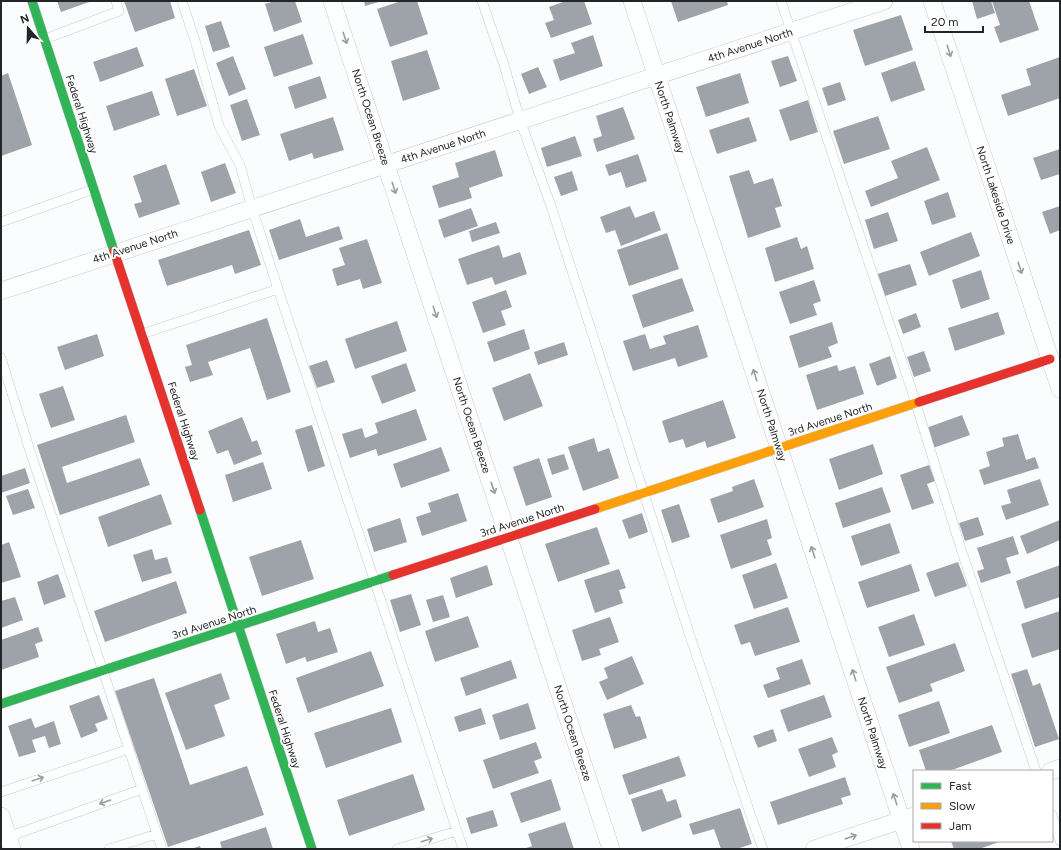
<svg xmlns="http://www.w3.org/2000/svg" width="1061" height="850" font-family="Figtree,sans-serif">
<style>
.building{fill:#9ea3a9}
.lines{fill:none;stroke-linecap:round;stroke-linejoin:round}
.lane-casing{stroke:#c7c9cb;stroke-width:10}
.street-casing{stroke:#c7c9cb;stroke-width:18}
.fast-casing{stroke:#c7c9cb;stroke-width:10}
.slow-casing{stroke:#c7c9cb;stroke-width:10}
.jam-casing{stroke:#c7c9cb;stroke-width:10}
.lane{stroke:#feffff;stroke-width:9}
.street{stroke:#feffff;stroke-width:17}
.fast{stroke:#30b455;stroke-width:9}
.slow{stroke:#ff9f0a;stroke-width:9}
.jam{stroke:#e5322d;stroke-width:9}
.oneway{stroke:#9b9c9d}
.labels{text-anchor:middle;stroke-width:4;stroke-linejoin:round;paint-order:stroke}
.street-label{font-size:11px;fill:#232426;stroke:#fff}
</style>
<rect width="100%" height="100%" fill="#fafcfe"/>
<path class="building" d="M 57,1 L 92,1 L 61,12 Z
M 124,1 L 170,1 L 175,18 L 135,32 Z
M 275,1 L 295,1 L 302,22 L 274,32 L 265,4 Z
M 364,1 L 382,1 L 365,6 Z
M 401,1 L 417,1 L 428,34 L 390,47 L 377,9 Z
M 566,1 L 584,1 L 592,24 L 551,38 L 545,23 L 554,20 L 549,7 Z
M 671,1 L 727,1 L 728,5 L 678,22 Z
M 972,1 L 991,1 L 995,13 L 977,19 Z
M 992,1 L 1029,1 L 1039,30 L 1000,43 L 994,27 L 1000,25 Z
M 901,15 L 913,50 L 865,66 L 853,30 Z
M 221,21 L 230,47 L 213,52 L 205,26 Z
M 303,34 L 313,64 L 274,77 L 264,47 Z
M 593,35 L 603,66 L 560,81 L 553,60 L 575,53 L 571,43 Z
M 137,47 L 144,66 L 100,82 L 93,62 Z
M 427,50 L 440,89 L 403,101 L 391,61 Z
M 233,56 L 246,89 L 229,96 L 216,63 Z
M 788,56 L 797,81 L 780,87 L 771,61 Z
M 1060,57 L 1060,98 L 1008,116 L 1001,95 L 1031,85 L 1026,69 Z
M 915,61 L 925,90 L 891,102 L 881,73 Z
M 538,67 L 547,87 L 529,94 L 521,74 Z
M 194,69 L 207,106 L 177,116 L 165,79 Z
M 8,73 L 32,145 L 1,156 L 1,76 Z
M 740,73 L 749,103 L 706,117 L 696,87 Z
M 320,76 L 327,98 L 295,109 L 288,87 Z
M 840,82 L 846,100 L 828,106 L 822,88 Z
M 152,91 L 160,115 L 114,131 L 106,106 Z
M 247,99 L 260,135 L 242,141 L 230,105 Z
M 808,100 L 818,132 L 790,141 L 779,110 Z
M 623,107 L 635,139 L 597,152 L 593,139 L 602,136 L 596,116 Z
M 878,116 L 890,149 L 844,164 L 833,131 Z
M 333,117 L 344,150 L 314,159 L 312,153 L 289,161 L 280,134 Z
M 749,117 L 757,141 L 717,154 L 709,130 Z
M 575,136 L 582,156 L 547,167 L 541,148 Z
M 927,147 L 940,180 L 871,207 L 865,191 L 898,178 L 891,161 Z
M 1060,149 L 1060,174 L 1041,180 L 1033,158 Z
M 495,150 L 503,176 L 469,188 L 472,198 L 439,208 L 432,186 L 459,177 L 455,163 Z
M 638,154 L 647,181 L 626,188 L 621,172 L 609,176 L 605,165 Z
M 225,163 L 236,193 L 211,202 L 201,172 Z
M 166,164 L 180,204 L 139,218 L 134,204 L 142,202 L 133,176 Z
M 749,170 L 754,184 L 773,178 L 782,206 L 775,208 L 781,227 L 748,238 L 729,176 Z
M 572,171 L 578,190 L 561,196 L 554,177 Z
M 948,192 L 956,217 L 932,225 L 924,201 Z
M 630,206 L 635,218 L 654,211 L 661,230 L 621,246 L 615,230 L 606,233 L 600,217 Z
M 1060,206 L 1060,230 L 1050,234 L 1042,212 Z
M 471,208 L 478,226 L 444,238 L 438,220 Z
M 888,212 L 898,241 L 874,249 L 865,220 Z
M 300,219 L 306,237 L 339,226 L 343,239 L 279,260 L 269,230 Z
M 496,222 L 500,233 L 472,242 L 469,231 Z
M 249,230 L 261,265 L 235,274 L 232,265 L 167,286 L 158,260 Z
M 971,232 L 980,256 L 929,276 L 920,252 Z
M 667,233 L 679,269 L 629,286 L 617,250 Z
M 797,237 L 801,249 L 807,246 L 814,269 L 775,282 L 765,248 Z
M 367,239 L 382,283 L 363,289 L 360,279 L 337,286 L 332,269 L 345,265 L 339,248 Z
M 499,245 L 503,258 L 520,252 L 527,274 L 495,285 L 492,277 L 467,285 L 458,259 Z
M 910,264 L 917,285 L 885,296 L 877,274 Z
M 981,270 L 990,299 L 961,309 L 952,280 Z
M 682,278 L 694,311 L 643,328 L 632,295 Z
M 814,280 L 821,301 L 813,304 L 817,315 L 790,324 L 779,292 Z
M 506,290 L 512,307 L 501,311 L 506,325 L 483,333 L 472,302 Z
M 998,312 L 1005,334 L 955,351 L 948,328 Z
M 916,313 L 921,327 L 903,334 L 898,320 Z
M 267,318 L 291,392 L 267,400 L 250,348 L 208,362 L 213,375 L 190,382 L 185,367 L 192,365 L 186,345 Z
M 397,321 L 407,351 L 355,369 L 345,339 Z
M 832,322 L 838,343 L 828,347 L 832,357 L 799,368 L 789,336 Z
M 698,325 L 708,357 L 678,367 L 675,358 L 633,371 L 623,341 L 645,334 L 650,349 L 666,344 L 663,336 Z
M 524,329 L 530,349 L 494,362 L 487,342 Z
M 97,334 L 104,356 L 65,370 L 57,347 Z
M 564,342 L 568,355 L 538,365 L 534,352 Z
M 924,351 L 931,371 L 914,377 L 907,357 Z
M 890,356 L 897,378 L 877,386 L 869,364 Z
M 327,360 L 335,382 L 317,388 L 309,366 Z
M 406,363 L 416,391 L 382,404 L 371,376 Z
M 837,365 L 839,371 L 855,366 L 864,394 L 817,410 L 806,375 Z
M 530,373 L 543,406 L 504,421 L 492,388 Z
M 63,386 L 75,420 L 51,428 L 39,394 Z
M 723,400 L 736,438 L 707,448 L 705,441 L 686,448 L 683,439 L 669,443 L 662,421 Z
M 416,409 L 427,440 L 378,456 L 376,449 L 350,458 L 342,434 L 362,428 L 365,438 L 378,433 L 375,423 Z
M 126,415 L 135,442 L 62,467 L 67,483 L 140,458 L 150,485 L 60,515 L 37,445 Z
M 962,415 L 970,435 L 933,448 L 926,428 Z
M 242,417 L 252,442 L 257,440 L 262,454 L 234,465 L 228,450 L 217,454 L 208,431 Z
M 312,425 L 325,466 L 308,472 L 295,430 Z
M 1018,434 L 1026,460 L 1035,457 L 1039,468 L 984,485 L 979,470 L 990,466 L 986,452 L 1004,446 L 1002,438 Z
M 594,438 L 598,452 L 609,448 L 619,478 L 583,491 L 568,447 Z
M 873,444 L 883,474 L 839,490 L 829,459 Z
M 441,447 L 450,471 L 401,488 L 393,464 Z
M 564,454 L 569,469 L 552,475 L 547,459 Z
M 539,458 L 552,497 L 526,506 L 513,467 Z
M 263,462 L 272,489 L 233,502 L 225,475 Z
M 929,465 L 935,481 L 927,484 L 934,503 L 912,510 L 900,475 Z
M 25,468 L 30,483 L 1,493 L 1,476 Z
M 754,479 L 764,507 L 718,523 L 710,499 L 733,491 L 732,487 Z
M 1040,479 L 1049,505 L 1006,520 L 1001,506 L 1011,503 L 1007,490 Z
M 882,487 L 891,512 L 843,528 L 835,503 Z
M 28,489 L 35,508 L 13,515 L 6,496 Z
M 458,493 L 467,521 L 422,536 L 416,517 L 431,512 L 428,503 Z
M 161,494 L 172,524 L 108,547 L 98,517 Z
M 679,504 L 690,537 L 672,543 L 661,510 Z
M 642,513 L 648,532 L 629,539 L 622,520 Z
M 978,517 L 984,535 L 965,541 L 959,523 Z
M 400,518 L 407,542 L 374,552 L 367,529 Z
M 767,519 L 772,538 L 767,540 L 772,555 L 731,569 L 720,535 Z
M 1060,520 L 1060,540 L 1027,554 L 1020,536 Z
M 890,523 L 900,553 L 861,566 L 851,536 Z
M 597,527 L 610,564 L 558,582 L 545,544 Z
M 1013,536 L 1019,554 L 1006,558 L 1011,573 L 981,583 L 977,571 L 984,569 L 977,548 Z
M 301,540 L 314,579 L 262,596 L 249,557 Z
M 9,542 L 21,577 L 1,583 L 1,545 Z
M 152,549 L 155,560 L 167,557 L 172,573 L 142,582 L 133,555 Z
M 958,562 L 967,586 L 935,597 L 926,573 Z
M 776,563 L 788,598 L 754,609 L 742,575 Z
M 911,564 L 920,591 L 867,608 L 858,582 Z
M 487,565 L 493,585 L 456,598 L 450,578 Z
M 1060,565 L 1060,597 L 1025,609 L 1016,581 Z
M 619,569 L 626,588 L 619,590 L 623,603 L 595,613 L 584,580 Z
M 58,574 L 66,597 L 44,605 L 37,582 Z
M 176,581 L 187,613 L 105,642 L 94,611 Z
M 411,594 L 421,625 L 400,632 L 390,600 Z
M 443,595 L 450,617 L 433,622 L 426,600 Z
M 15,597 L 23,620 L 1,628 L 1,601 Z
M 788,607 L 800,642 L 755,656 L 750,642 L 741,645 L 734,625 Z
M 1060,611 L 1060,649 L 1032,658 L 1021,624 Z
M 914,614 L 925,645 L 889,657 L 878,627 Z
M 468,616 L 479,647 L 435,662 L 425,631 Z
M 610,617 L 619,642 L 599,649 L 601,655 L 582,661 L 572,630 Z
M 315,621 L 318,632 L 330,628 L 338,652 L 307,662 L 305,657 L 286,664 L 276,634 Z
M 38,627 L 43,641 L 35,644 L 39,657 L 1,670 L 1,640 Z
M 955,643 L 965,671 L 930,684 L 933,691 L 899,703 L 886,667 Z
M 371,651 L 384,686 L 308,713 L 296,678 Z
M 632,656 L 644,684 L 607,700 L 599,682 L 608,678 L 604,668 Z
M 802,659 L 811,684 L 768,698 L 763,685 L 780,679 L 776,668 Z
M 511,660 L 517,678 L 466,696 L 460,678 Z
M 1027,669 L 1033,686 L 1040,683 L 1059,739 L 1035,747 L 1011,674 Z
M 221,673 L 230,699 L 214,705 L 225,736 L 186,750 L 165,693 Z
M 154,678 L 190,785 L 247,766 L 264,815 L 168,847 L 115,691 Z
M 99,695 L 108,719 L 95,724 L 98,731 L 81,738 L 69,706 Z
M 824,695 L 832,717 L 788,732 L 780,710 Z
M 939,701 L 950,733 L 909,747 L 898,715 Z
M 528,703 L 536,729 L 500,740 L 492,715 Z
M 631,705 L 636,717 L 640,716 L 647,738 L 614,749 L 603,714 Z
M 391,708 L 402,742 L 326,768 L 314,733 Z
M 481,708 L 486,724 L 459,732 L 454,717 Z
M 31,718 L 35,728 L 54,721 L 61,744 L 49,748 L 45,736 L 32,740 L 36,752 L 19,757 L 8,726 Z
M 992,725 L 1002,752 L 949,771 L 926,771 L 919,750 Z
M 773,729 L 777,741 L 758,748 L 753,736 Z
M 832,737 L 838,752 L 832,755 L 836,767 L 809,777 L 798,749 Z
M 536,742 L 542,758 L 534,761 L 539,773 L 493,789 L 483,760 Z
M 679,756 L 686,776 L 629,795 L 622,775 Z
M 413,774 L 425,810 L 349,836 L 337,800 Z
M 845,777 L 851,795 L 841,798 L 843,804 L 778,825 L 770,802 Z
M 551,779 L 561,810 L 521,823 L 510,793 Z
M 662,789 L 667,802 L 676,799 L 682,817 L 642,832 L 631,799 Z
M 740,808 L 752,844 L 736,849 L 721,849 L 714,829 L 693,835 L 689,824 Z
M 493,810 L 498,826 L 471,834 L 466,818 Z
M 565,822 L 574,849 L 523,849 L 532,846 L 528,834 Z
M 266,827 L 273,849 L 222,849 L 220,842 Z
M 951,841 L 1002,841 L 979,849 L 954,849 Z
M 200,846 L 201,849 L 191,849 Z"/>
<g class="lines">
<g class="lane-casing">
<path id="lane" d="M 482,1 L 504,65 L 520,120 L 551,206 L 690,636 L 753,822 L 763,849
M 781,1 L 911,388 L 962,552 L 1036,771
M 45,39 L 119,11 L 116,1
M 1,222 L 94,189
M 278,289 L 463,849
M 142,334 L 278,289 L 252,208 L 240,165 L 219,126 L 196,44 L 182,1
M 1,358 L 30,451 L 162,849
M 1,792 L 129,749
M 1052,815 L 1060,841
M 8,837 L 142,789
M 109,849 L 157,834
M 397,849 L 457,831"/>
</g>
<g class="street-casing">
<path id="street" d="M 332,1 L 611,849
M 632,1 L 911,849
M 932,1 L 1060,389
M 1,291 L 884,1
M 1051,771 L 1060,768
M 1,816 L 12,849
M 814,849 L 914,816"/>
</g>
<g class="fast-casing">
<path id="fast" d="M 32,1 L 114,251
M 200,510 L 312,849
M 1,704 L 393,575"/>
</g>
<g class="slow-casing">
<path id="slow" d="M 595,509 L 919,402"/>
</g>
<g class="jam-casing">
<path id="jam" d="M 114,251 L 200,510
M 919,402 L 1050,359
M 393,575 L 595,509"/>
</g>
<use href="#lane" class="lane"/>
<use href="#street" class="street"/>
<use href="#fast" class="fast"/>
<use href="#slow" class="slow"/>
<use href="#jam" class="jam"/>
</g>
<defs><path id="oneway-shaft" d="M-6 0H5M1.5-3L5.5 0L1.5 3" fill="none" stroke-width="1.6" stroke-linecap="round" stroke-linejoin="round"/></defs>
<g class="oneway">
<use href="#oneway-shaft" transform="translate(345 38) rotate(72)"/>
<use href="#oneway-shaft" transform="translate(949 51) rotate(72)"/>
<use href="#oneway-shaft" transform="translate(394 188) rotate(72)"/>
<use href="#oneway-shaft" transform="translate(1020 268) rotate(72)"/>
<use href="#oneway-shaft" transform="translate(435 312) rotate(72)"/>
<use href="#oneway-shaft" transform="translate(755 375) rotate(-108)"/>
<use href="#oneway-shaft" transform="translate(493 488) rotate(72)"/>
<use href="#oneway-shaft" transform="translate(813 552) rotate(-108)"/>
<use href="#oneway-shaft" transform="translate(854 675) rotate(-108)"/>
<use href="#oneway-shaft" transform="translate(38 779) rotate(-18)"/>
<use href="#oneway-shaft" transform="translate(895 799) rotate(-108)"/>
<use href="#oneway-shaft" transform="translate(105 802) rotate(161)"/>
<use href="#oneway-shaft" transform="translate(851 837) rotate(-18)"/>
<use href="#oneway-shaft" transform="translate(427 840) rotate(-17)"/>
</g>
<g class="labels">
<g class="street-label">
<text transform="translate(750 45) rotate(-18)" y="4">4th Avenue North</text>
<text transform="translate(82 114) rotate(72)" y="4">Federal Highway</text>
<text transform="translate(371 117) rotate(72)" y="4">North Ocean Breeze</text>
<text transform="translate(670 117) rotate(72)" y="4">North Palmway</text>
<text transform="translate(443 146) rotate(-18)" y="4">4th Avenue North</text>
<text transform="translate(996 195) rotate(72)" y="4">North Lakeside Drive</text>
<text transform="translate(135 246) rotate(-18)" y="4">4th Avenue North</text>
<text transform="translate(830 419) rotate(-18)" y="4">3rd Avenue North</text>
<text transform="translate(184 421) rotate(72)" y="4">Federal Highway</text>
<text transform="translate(472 425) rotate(72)" y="4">North Ocean Breeze</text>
<text transform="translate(772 425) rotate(72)" y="4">North Palmway</text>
<text transform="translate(522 520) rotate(-18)" y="4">3rd Avenue North</text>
<text transform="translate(214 622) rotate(-18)" y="4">3rd Avenue North</text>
<text transform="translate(285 729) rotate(72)" y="4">Federal Highway</text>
<text transform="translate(573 733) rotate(72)" y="4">North Ocean Breeze</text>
<text transform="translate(873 733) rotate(72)" y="4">North Palmway</text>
</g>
</g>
<rect width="1061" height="850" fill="none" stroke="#232426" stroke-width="4"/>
<rect x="913" y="770" width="140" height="72" fill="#ffffff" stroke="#a7a7a8"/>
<rect x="921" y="783" width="20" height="6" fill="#30b455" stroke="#a7a7a8"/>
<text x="949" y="790" font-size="12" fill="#232426">Fast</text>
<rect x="921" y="803" width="20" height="6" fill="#ff9f0a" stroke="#a7a7a8"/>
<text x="949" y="810" font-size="12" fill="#232426">Slow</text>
<rect x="921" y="823" width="20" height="6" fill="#e5322d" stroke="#a7a7a8"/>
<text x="949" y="830" font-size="12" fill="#232426">Jam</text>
<g transform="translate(28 28) rotate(340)" stroke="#ffffff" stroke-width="3" paint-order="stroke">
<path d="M0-3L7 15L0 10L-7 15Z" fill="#232426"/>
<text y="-6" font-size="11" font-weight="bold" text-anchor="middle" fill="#232426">N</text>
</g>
<path d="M925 26v6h58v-6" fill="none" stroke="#232426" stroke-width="2"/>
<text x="931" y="26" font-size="12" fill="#232426" stroke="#ffffff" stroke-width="3" paint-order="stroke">20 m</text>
</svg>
